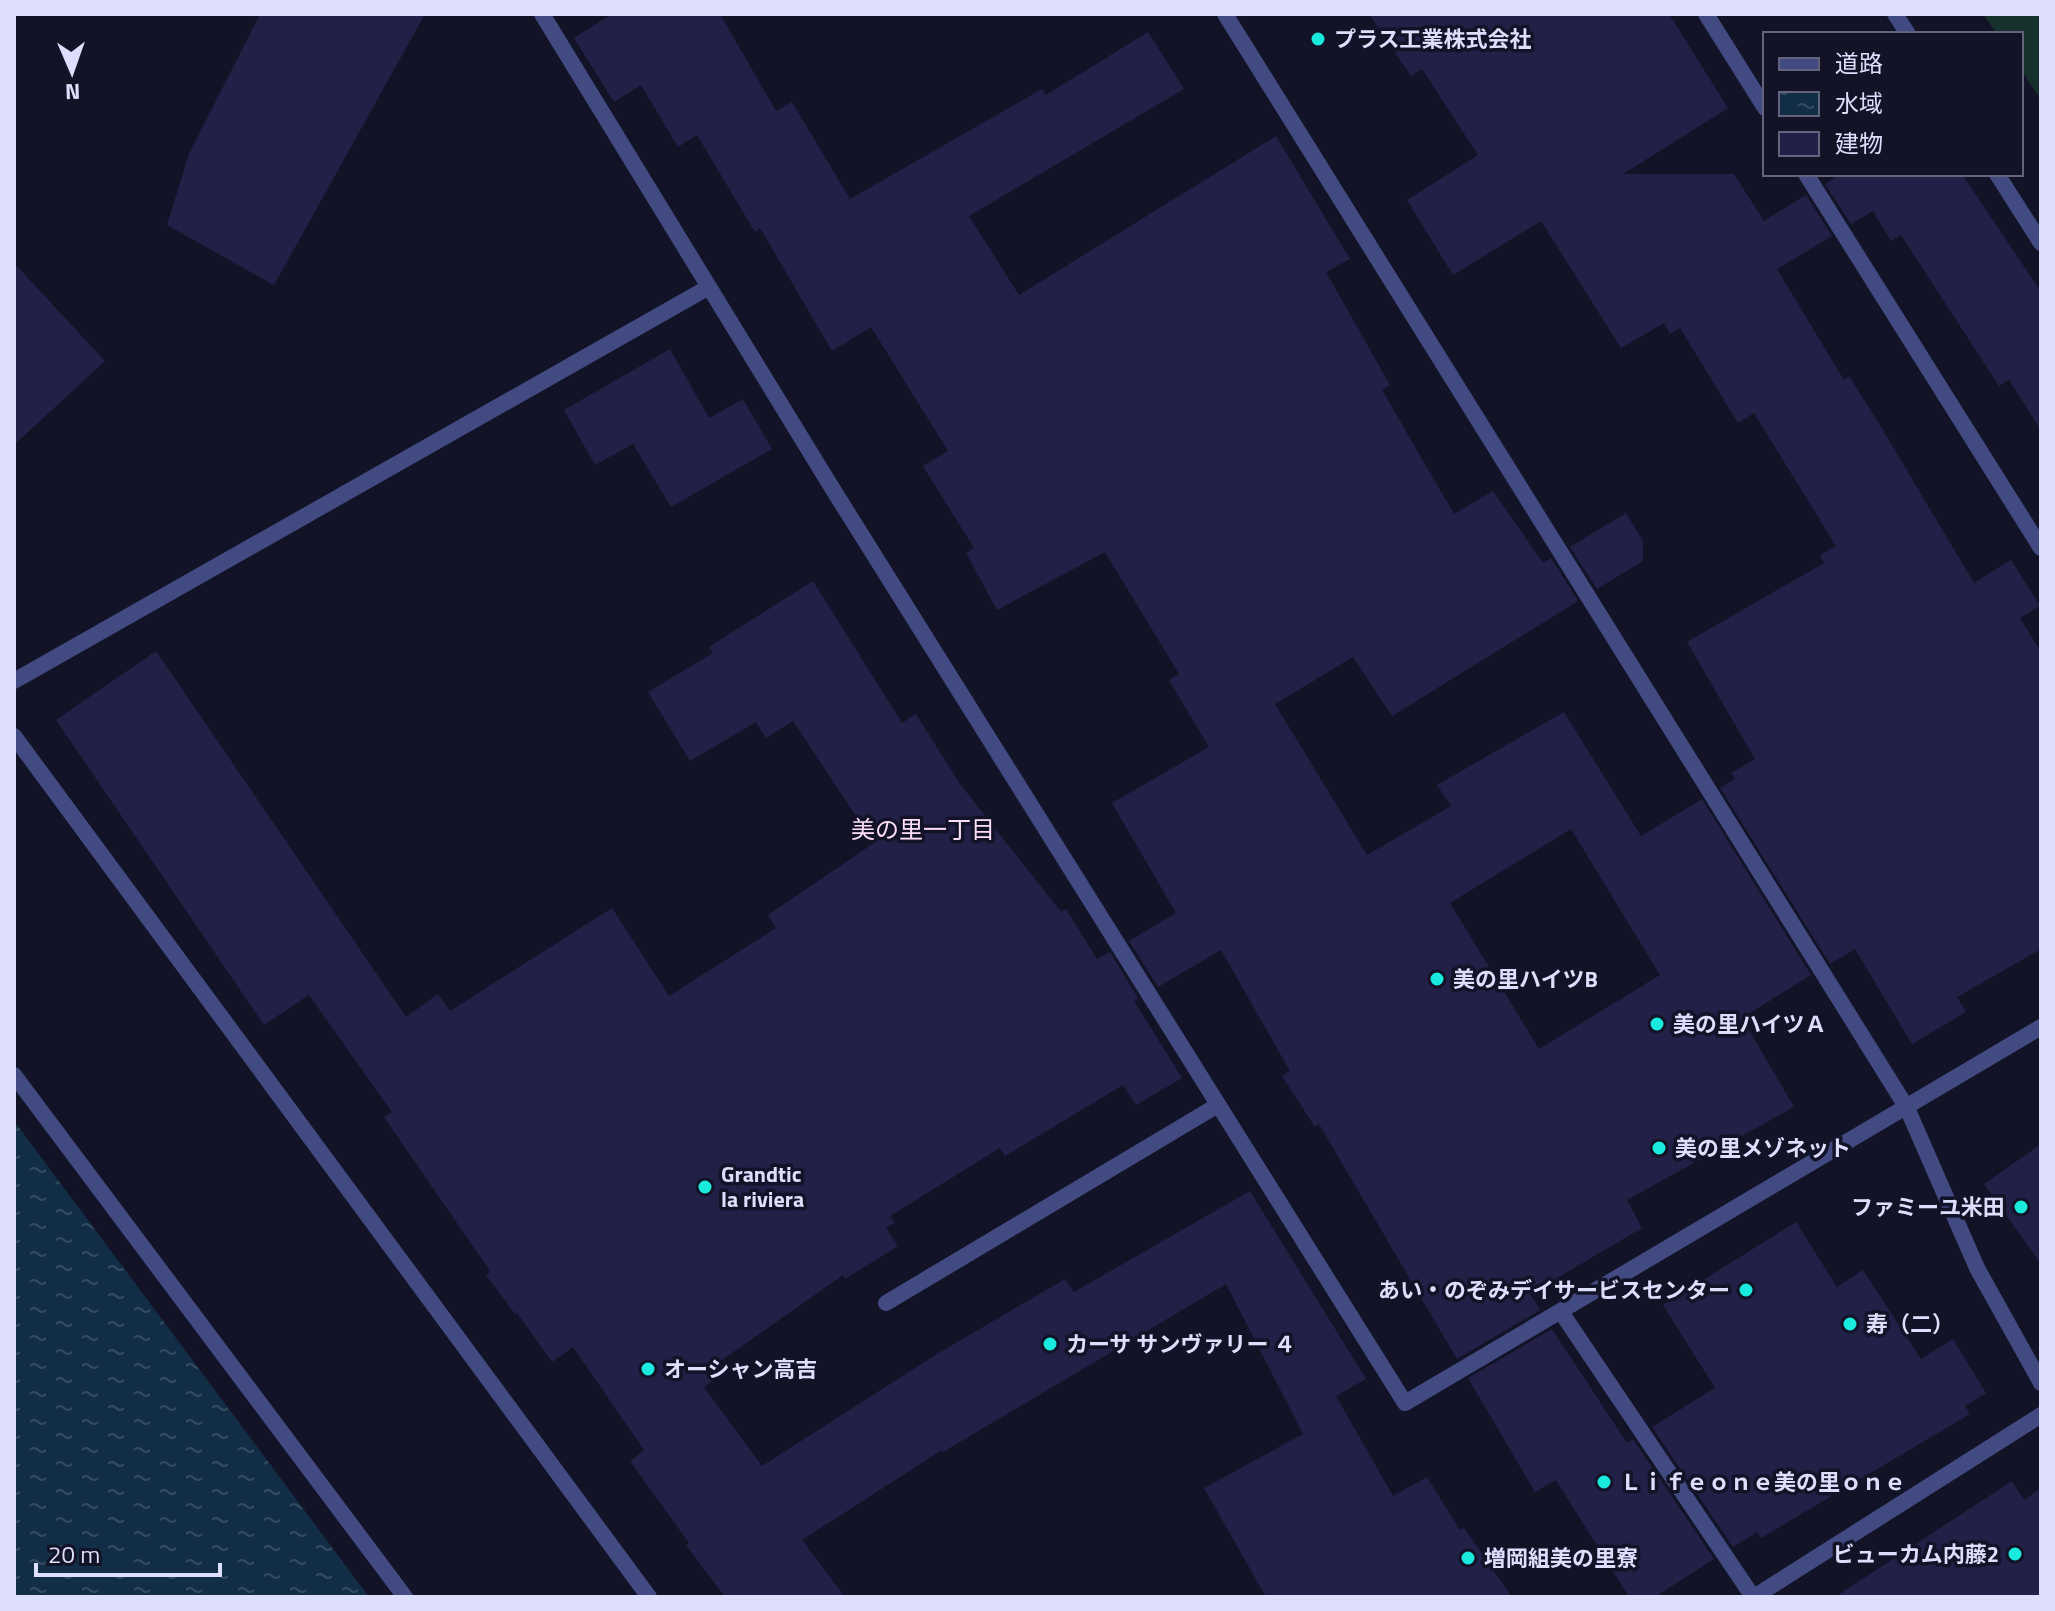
<svg xmlns="http://www.w3.org/2000/svg" width="2055" height="1611" font-family="'Titillium Web','Noto Sans JP',sans-serif">
<style>
.green{fill:#16312c}
.water{fill:url(#water-ripples)}
.building{fill:#222047;fill-rule:evenodd}
.lines{fill:none;stroke-linecap:round;stroke-linejoin:round}
.service{stroke:#424a82;stroke-width:16}
.minor{stroke:#424a82;stroke-width:16}
.tertiary{stroke:#424a82;stroke-width:16}
.poi-dot{fill:#1aeadd;stroke:#131327;stroke-width:3}
.labels{text-anchor:middle;stroke-width:7;stroke-linejoin:round;paint-order:stroke}
.poi-label{font-size:22px;font-weight:bold;fill:#dcdefc;stroke:#131327;text-anchor:start}
.neighbourhood-label{font-size:24px;fill:#fcdef6;stroke:#131327}
</style>
<defs>
<pattern id="water-ripples" width="26" height="14" patternUnits="userSpaceOnUse" patternTransform="scale(2)"><rect width="26" height="14" fill="#122e46"/><path d="M2 4q2-2 4 0t4 0M15 11q2-2 4 0t4 0" fill="none" stroke="#344c62"/></pattern>
</defs>
<rect width="100%" height="100%" fill="#131327"/>
<path class="green" d="M 1983,14 L 2041,14 L 2041,100 L 2021,70 L 2021,34 L 1997,34 Z"/>
<path class="water" d="M 14,1121 L 369,1597 L 14,1597 Z"/>
<path class="building" d="M 260,14 L 425,14 L 274,285 L 167,225 L 189,154 Z
M 612,14 L 720,14 L 776,111 L 792,102 L 850,199 L 1042,89 L 1046,95 L 1148,32 L 1184,89 L 969,216 L 1019,295 L 1276,136 L 1350,259 L 1326,272 L 1390,385 L 1382,390 L 1454,514 L 1493,491 L 1543,563 L 1551,558 L 1578,601 L 1392,716 L 1353,657 L 1275,704 L 1367,855 L 1451,806 L 1437,785 L 1564,712 L 1641,836 L 1702,799 L 1811,975 L 1742,1018 L 1794,1107 L 1627,1200 L 1642,1228 L 1530,1294 L 1540,1310 L 1457,1359 L 1319,1124 L 1315,1127 L 1282,1076 L 1290,1071 L 1221,950 L 1158,987 L 1129,941 L 1176,913 L 1112,803 L 1209,747 L 1169,680 L 1179,674 L 1105,552 L 997,610 L 966,553 L 974,548 L 923,466 L 948,451 L 871,327 L 832,351 L 760,228 L 755,232 L 697,135 L 678,147 L 641,85 L 614,102 L 574,38 ZM 1571,829 L 1660,975 L 1539,1049 L 1450,903 Z
M 1369,14 L 1669,14 L 1728,108 L 1623,174 L 1734,174 L 1764,221 L 1806,195 L 1832,236 L 1777,269 L 1844,380 L 1849,376 L 1878,422 L 1974,583 L 2011,560 L 2040,606 L 2020,618 L 2041,652 L 2041,949 L 1957,997 L 1966,1012 L 1912,1044 L 1855,949 L 1830,964 L 1720,788 L 1735,779 L 1731,773 L 1755,759 L 1687,642 L 1824,563 L 1820,555 L 1836,546 L 1754,413 L 1738,423 L 1680,328 L 1670,334 L 1664,323 L 1621,348 L 1541,221 L 1453,275 L 1407,200 L 1478,155 L 1422,69 L 1411,76 Z
M 1841,174 L 1962,174 L 2041,292 L 2041,430 L 2009,380 L 1999,386 L 1901,235 L 1891,241 L 1873,211 L 1851,224 L 1825,184 Z
M 14,263 L 105,361 L 14,445 Z
M 670,349 L 709,418 L 743,399 L 772,449 L 671,507 L 633,444 L 595,465 L 564,410 Z
M 1626,513 L 1643,541 L 1643,561 L 1597,589 L 1570,547 Z
M 813,581 L 902,723 L 916,714 L 960,784 L 1061,912 L 1066,909 L 1097,959 L 1110,952 L 1138,998 L 1134,1001 L 1182,1078 L 1136,1105 L 1123,1085 L 1005,1156 L 1000,1148 L 890,1216 L 895,1223 L 886,1228 L 898,1246 L 845,1279 L 843,1275 L 708,1370 L 715,1379 L 704,1387 L 762,1466 L 937,1354 L 1065,1279 L 1074,1292 L 1250,1191 L 1366,1379 L 1336,1396 L 1393,1496 L 1427,1477 L 1460,1530 L 1464,1528 L 1512,1597 L 1266,1597 L 1204,1488 L 1303,1434 L 1226,1284 L 943,1452 L 942,1450 L 802,1540 L 845,1597 L 725,1597 L 686,1545 L 689,1543 L 630,1461 L 644,1450 L 573,1347 L 552,1362 L 517,1313 L 515,1314 L 486,1275 L 490,1271 L 384,1117 L 392,1112 L 309,995 L 264,1025 L 56,720 L 156,651 L 406,1017 L 438,994 L 450,1011 L 612,908 L 669,996 L 776,928 L 768,915 L 874,843 L 793,721 L 766,738 L 756,722 L 690,761 L 648,692 L 713,653 L 709,647 Z
M 2041,1144 L 2041,1264 L 1984,1184 Z
M 1796,1222 L 1837,1287 L 1863,1270 L 1921,1359 L 1953,1339 L 1986,1393 L 1965,1406 L 1970,1414 L 1761,1538 L 1757,1532 L 1733,1547 L 1652,1427 L 1715,1388 L 1663,1305 Z
M 1552,1329 L 1627,1443 L 1633,1439 L 1714,1559 L 1655,1597 L 1629,1597 L 1556,1480 L 1535,1492 L 1468,1378 Z
M 2012,1481 L 2024,1500 L 2041,1488 L 2041,1597 L 1835,1597 Z"/>
<g class="lines">
<path class="service" d="M 1895,14 L 1908,34
M 1997,174 L 2041,243
M 14,681 L 709,287
M 14,1075 L 405,1597"/>
<path class="minor" d="M 542,14 L 829,483 L 1405,1403 L 2041,1027
M 1225,14 L 1907,1108
M 1706,14 L 1765,108
M 1806,174 L 2041,548
M 14,736 L 649,1597
M 886,1303 L 1218,1105
M 1561,1312 L 1753,1597
M 1754,1597 L 2041,1415"/>
<path class="tertiary" d="M 1907,1108 L 1977,1268 L 2041,1383"/>
</g>
<g class="poi-dot">
<circle cx="1318" cy="39" r="8"/>
<circle cx="1437" cy="979" r="8"/>
<circle cx="1657" cy="1024" r="8"/>
<circle cx="1659" cy="1148" r="8"/>
<circle cx="705" cy="1187" r="8"/>
<circle cx="2021" cy="1207" r="8"/>
<circle cx="1746" cy="1290" r="8"/>
<circle cx="1850" cy="1324" r="8"/>
<circle cx="1050" cy="1344" r="8"/>
<circle cx="648" cy="1369" r="8"/>
<circle cx="1604" cy="1482" r="8"/>
<circle cx="2015" cy="1554" r="8"/>
<circle cx="1468" cy="1558" r="8"/>
</g>
<g class="labels">
<g class="poi-label">
<text x="1334" y="47">プラス工業株式会社</text>
<text x="1453" y="987">美の里ハイツB</text>
<text x="1673" y="1032">美の里ハイツＡ</text>
<text x="1675" y="1156">美の里メゾネット</text>
<text x="721" y="1182">Grandtic<tspan x="721" dy="25">la riviera</tspan></text>
<text x="2005" y="1215" text-anchor="end">ファミーユ米田</text>
<text x="1730" y="1298" text-anchor="end">あい・のぞみデイサービスセンター</text>
<text x="1866" y="1332">寿（二）</text>
<text x="1066" y="1352">カーサ サンヴァリー ４</text>
<text x="664" y="1377">オーシャン高吉</text>
<text x="1620" y="1490">Ｌｉｆｅｏｎｅ美の里ｏｎｅ</text>
<text x="1999" y="1562" text-anchor="end">ビューカム内藤2</text>
<text x="1484" y="1566">増岡組美の里寮</text>
</g>
<g class="neighbourhood-label">
<text x="923" y="838">美の里一丁目</text>
</g>
</g>
<rect width="2055" height="1611" fill="none" stroke="#dcdefc" stroke-width="32"/>
<rect x="1763" y="32" width="260" height="144" fill="#131327" stroke="#63647c" stroke-width="2"/>
<rect x="1779" y="58" width="40" height="12" fill="#424a82" stroke="#63647c" stroke-width="2"/>
<text x="1835" y="72" font-size="24" fill="#dcdefc">道路</text>
<rect x="1779" y="92" width="40" height="24" fill="url(#water-ripples)" stroke="#63647c" stroke-width="2"/>
<text x="1835" y="112" font-size="24" fill="#dcdefc">水域</text>
<rect x="1779" y="132" width="40" height="24" fill="#222047" stroke="#63647c" stroke-width="2"/>
<text x="1835" y="152" font-size="24" fill="#dcdefc">建物</text>
<g transform="translate(72 72) rotate(178)" stroke="#131327" stroke-width="6" paint-order="stroke">
<path d="M0-6L14 30L0 20L-14 30Z" fill="#dcdefc"/>
<text y="-12" font-size="22" font-weight="bold" text-anchor="middle" fill="#dcdefc">N</text>
</g>
<path d="M36 1563v12h184v-12" fill="none" stroke="#dcdefc" stroke-width="4"/>
<text x="48" y="1563" font-size="24" fill="#dcdefc" stroke="#131327" stroke-width="6" paint-order="stroke">20 m</text>
</svg>
